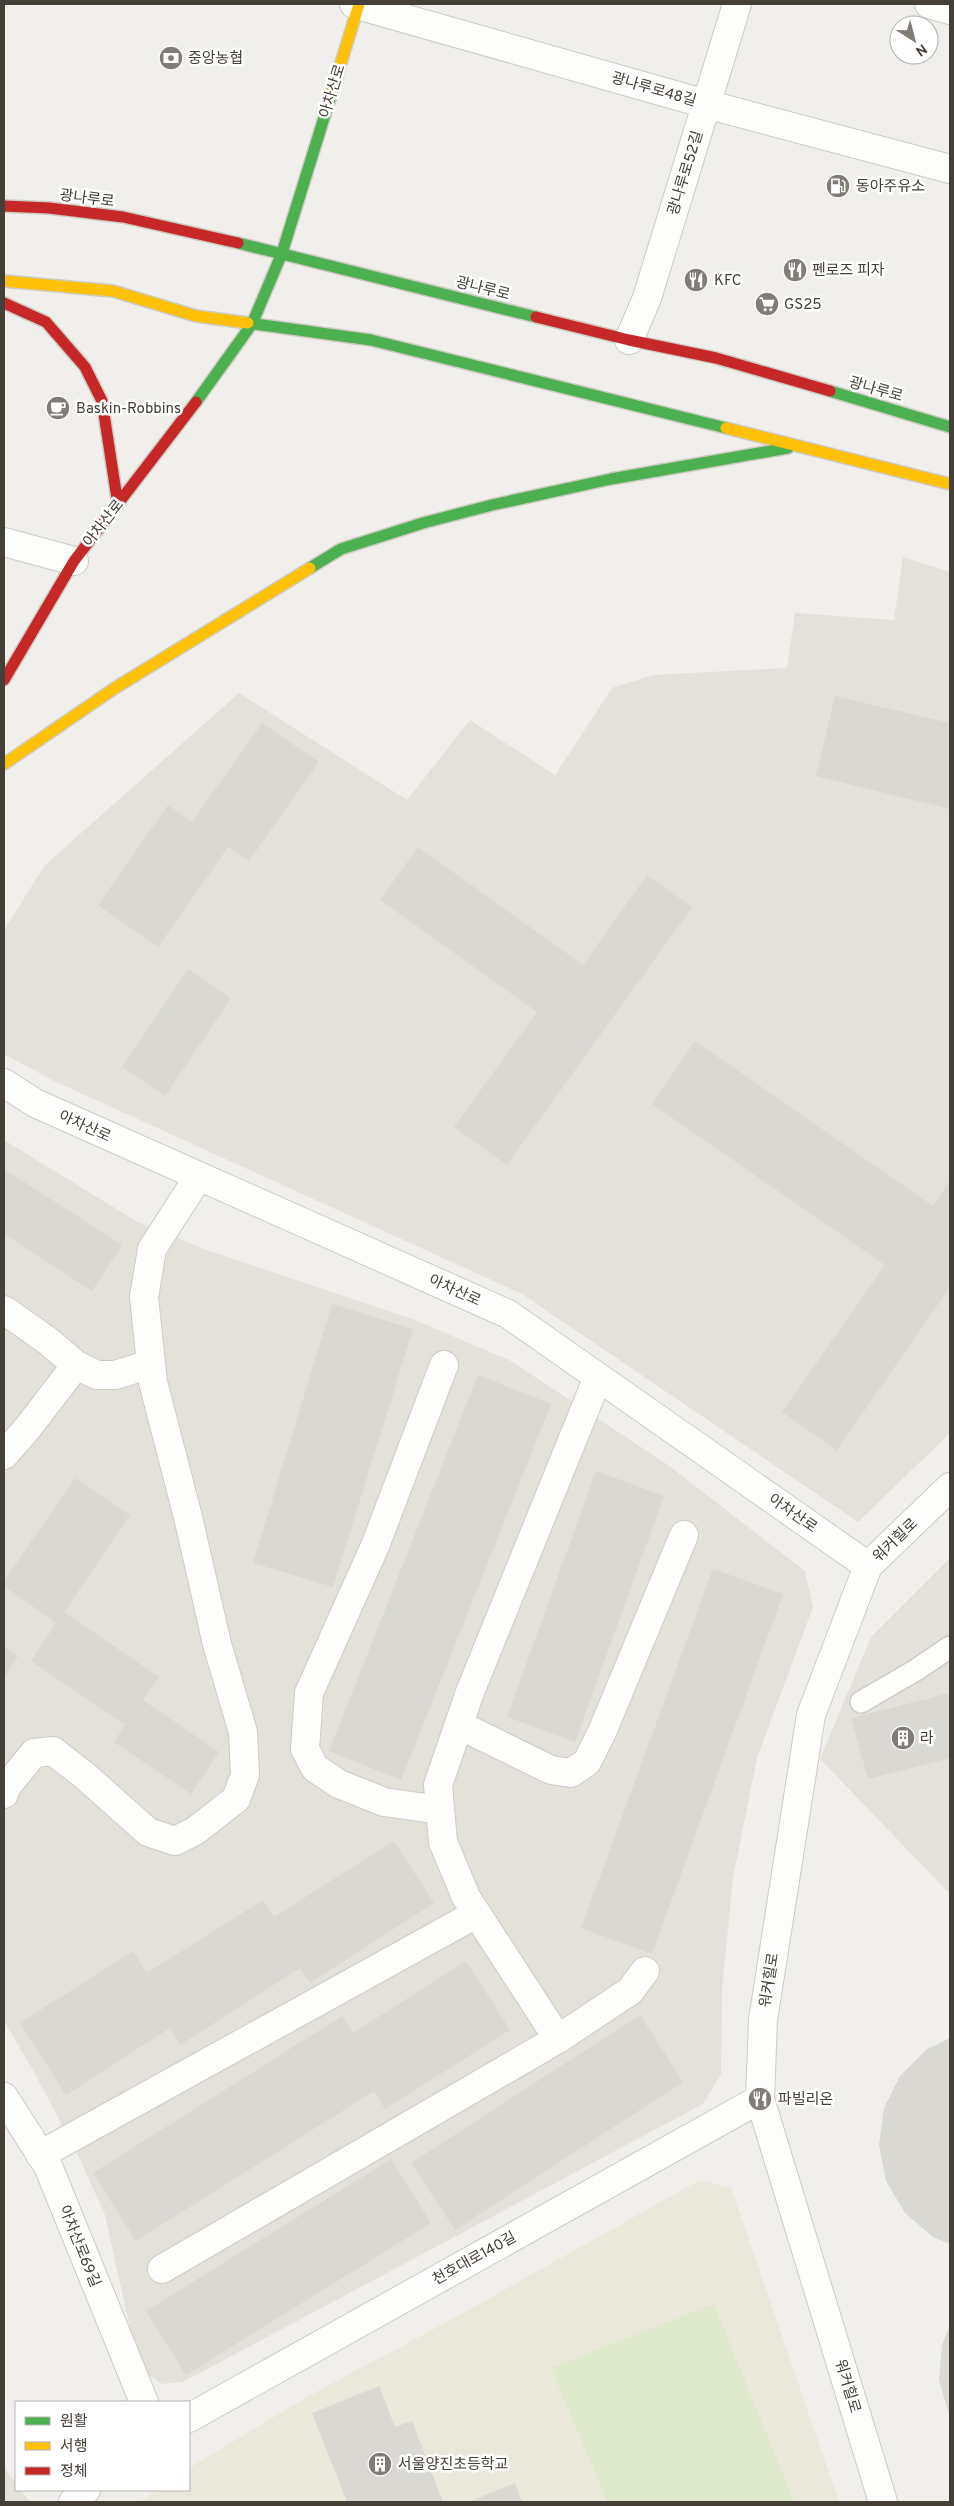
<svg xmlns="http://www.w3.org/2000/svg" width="954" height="2506" font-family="Overpass,'Noto Sans KR',sans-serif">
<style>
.residential{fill:#e3e1d9}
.education{fill:#eae7db}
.pitch{fill:#dde8cd}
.building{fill:#d9d8d3}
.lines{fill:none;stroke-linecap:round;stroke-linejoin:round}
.lane-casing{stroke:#cccbc7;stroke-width:24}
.street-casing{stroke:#cccbc7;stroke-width:30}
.fast-casing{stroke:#ceccc2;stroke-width:14}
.slow-casing{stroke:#ceccc2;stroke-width:14}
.jam-casing{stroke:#ceccc2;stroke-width:14}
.lane{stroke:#fdfdfc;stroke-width:21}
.street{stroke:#fdfdfc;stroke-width:28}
.fast{stroke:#4caf50;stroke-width:11}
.slow{stroke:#ffc107;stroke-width:11}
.jam{stroke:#c62828;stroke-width:11}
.labels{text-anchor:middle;stroke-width:5;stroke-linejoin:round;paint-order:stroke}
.poi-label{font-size:15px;fill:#454037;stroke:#fff;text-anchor:start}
.street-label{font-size:15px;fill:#454037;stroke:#fff}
</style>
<rect width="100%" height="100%" fill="#f0efeb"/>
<path class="residential" d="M 903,557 L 950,572 L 950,1433 L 858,1522 L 522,1294 L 52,1080 L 4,1054 L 4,930 L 45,865 L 239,693 L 407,800 L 470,720 L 555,775 L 612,688 L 653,675 L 787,668 L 795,613 L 894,620 Z
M 4,1140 L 136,1221 L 204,1249 L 415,1320 L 511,1361 L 668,1465 L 805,1571 L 813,1607 L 757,1758 L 733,1878 L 722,1989 L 721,2074 L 703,2104 L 183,2382 L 162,2384 L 146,2373 L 132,2337 L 105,2215 L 79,2157 L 34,2072 L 4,2021 Z
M 950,1558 L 950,1894 L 820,1759 L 871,1637 Z
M 4,2467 L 16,2484 L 16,2490 L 21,2490 L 30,2502 L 4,2502 Z"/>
<path class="education" d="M 700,2180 L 731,2188 L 839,2502 L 140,2502 L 157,2490 L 189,2490 L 189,2468 L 307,2397 L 449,2321 Z"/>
<path class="pitch" d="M 714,2304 L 794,2502 L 608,2502 L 551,2368 Z"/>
<path class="building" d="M 835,696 L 950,723 L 950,809 L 816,776 Z
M 262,723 L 319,762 L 249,861 L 228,847 L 158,947 L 98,905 L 168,805 L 192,822 Z
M 418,847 L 583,965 L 647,875 L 692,907 L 507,1165 L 454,1127 L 537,1012 L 380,900 Z
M 188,969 L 231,998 L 165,1096 L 122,1067 Z
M 695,1041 L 933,1206 L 950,1180 L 950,1287 L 837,1450 L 782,1412 L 885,1265 L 652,1104 Z
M 4,1169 L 122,1245 L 92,1291 L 4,1234 Z
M 332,1304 L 413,1329 L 333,1587 L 253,1563 Z
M 478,1375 L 551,1404 L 401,1780 L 329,1751 Z
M 596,1471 L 664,1496 L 575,1742 L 507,1717 Z
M 75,1478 L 130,1515 L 64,1612 L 159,1677 L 143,1700 L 219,1752 L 191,1794 L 114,1742 L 125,1725 L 31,1661 L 56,1623 L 4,1586 L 4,1581 Z
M 713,1569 L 783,1594 L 652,1954 L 581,1928 Z
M 4,1647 L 18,1656 L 4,1678 Z
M 950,1693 L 950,1758 L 868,1779 L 851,1718 Z
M 394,1841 L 434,1903 L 310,1983 L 300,1968 L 180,2045 L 170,2028 L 66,2095 L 20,2023 L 133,1951 L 147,1973 L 263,1900 L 274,1917 Z
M 466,1961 L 510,2030 L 385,2109 L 374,2091 L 136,2241 L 93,2173 L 342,2016 L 353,2033 Z
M 640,2015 L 683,2082 L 455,2230 L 411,2163 Z
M 950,2038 L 950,2244 L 933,2237 L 905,2213 L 886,2181 L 879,2145 L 884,2108 L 900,2076 L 926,2050 Z
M 391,2159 L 431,2223 L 186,2375 L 146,2311 Z
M 950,2325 L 950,2418 L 939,2380 L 942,2345 Z
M 379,2386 L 395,2427 L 412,2421 L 443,2502 L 347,2502 L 312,2413 Z
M 515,2483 L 522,2502 L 469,2502 Z"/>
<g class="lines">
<g class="lane-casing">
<path id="lane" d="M 861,1702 L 916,1670 L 950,1647"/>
</g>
<g class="street-casing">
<path id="street" d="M 354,4 L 706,104 L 950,169
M 929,4 L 950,10
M 629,340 L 647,298 L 737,4
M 4,542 L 74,561
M 4,1083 L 35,1103 L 508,1314 L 868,1566
M 4,1310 L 48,1341 L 76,1365 L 97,1375 L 115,1375 L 151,1364
M 4,1455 L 26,1430 L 76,1365
M 459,1725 L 551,1770 L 571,1773 L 587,1762 L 602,1732 L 684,1535
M 4,1794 L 7,1786 L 34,1753 L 53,1751 L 84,1775 L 148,1832 L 175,1841 L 195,1831 L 236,1799 L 245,1775 L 243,1732 L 217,1644 L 188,1517 L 153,1382 L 144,1297 L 152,1249 L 199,1176
M 440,1810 L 384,1802 L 339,1784 L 315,1768 L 305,1749 L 309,1693 L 375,1546 L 444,1365
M 558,2039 L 630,1991 L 645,1971
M 4,2097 L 48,2166 L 144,2402
M 40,2155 L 476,1914
M 162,2269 L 558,2039 L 466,1897 L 443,1842 L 438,1785 L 470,1692 L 598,1377
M 189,2418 L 760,2099
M 73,2502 L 86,2490
M 883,2502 L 760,2099 L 763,2020 L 811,1715 L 868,1566 L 950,1487"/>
</g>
<g class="fast-casing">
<path id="fast" d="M 238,243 L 536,317
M 248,323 L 371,340 L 726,428
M 830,391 L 950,427
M 196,402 L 252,324 L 282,253 L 333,89
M 310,568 L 341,549 L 423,523 L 492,505 L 611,479 L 788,448"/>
</g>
<g class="slow-casing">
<path id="slow" d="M 333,89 L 359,4
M 4,281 L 113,291 L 196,316 L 248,323
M 726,428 L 950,484
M 4,764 L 115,688 L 310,568"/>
</g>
<g class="jam-casing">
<path id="jam" d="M 4,206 L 49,208 L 123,217 L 238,243
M 4,303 L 46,322 L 85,367 L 102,401 L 118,505
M 536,317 L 629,340 L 716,358 L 830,391
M 4,680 L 74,561 L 196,402"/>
</g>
<use href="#lane" class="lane"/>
<use href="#street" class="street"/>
<use href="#fast" class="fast"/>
<use href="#slow" class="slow"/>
<use href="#jam" class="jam"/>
</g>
<defs>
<g id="bank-disc" transform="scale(1.25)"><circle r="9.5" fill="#817d76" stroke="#fff"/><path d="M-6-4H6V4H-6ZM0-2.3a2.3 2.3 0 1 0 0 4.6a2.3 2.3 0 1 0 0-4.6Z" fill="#fff"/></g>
<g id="fuel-disc" transform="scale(1.25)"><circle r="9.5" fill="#817d76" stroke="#fff"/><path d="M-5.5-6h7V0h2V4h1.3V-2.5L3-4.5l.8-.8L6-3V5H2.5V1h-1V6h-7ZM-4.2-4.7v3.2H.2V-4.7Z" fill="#fff"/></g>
<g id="restaurant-disc" transform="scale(1.25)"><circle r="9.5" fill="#817d76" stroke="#fff"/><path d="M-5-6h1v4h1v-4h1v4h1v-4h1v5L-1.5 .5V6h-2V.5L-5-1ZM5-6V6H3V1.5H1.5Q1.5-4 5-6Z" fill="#fff"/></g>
<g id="supermarket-disc" transform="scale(1.25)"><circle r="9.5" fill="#817d76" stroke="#fff"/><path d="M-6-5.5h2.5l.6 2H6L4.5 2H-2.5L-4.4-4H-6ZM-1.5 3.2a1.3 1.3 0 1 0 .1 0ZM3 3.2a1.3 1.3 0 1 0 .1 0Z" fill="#fff"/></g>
<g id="cafe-disc" transform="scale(1.25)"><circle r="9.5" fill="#817d76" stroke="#fff"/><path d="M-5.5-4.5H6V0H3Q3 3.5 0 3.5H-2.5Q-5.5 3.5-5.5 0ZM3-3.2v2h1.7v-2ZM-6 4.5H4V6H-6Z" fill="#fff"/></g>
<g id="building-disc" transform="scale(1.25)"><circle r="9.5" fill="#817d76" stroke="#fff"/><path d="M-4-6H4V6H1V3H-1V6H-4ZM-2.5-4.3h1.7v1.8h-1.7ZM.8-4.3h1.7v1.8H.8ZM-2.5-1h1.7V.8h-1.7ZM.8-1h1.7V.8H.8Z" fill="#fff"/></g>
</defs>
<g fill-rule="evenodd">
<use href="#bank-disc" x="171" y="58"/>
<use href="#fuel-disc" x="838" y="186"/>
<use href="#restaurant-disc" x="795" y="270"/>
<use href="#restaurant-disc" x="696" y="280"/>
<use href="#supermarket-disc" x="767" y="304"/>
<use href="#cafe-disc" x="58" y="408"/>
<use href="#building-disc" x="903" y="1738"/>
<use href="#restaurant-disc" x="760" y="2099"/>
<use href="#building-disc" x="380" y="2464"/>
</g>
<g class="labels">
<g class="poi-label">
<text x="188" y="63">중앙농협</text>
<text x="856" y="191">동아주유소</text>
<text x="812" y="275">펜로즈 피자</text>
<text x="714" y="285">KFC</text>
<text x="784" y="309">GS25</text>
<text x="76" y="413">Baskin-Robbins</text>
<text x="920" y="1743">라</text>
<text x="778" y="2104">파빌리온</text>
<text x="398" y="2469">서울양진초등학교</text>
</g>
<g class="street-label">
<text transform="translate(654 89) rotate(16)" y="5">광나루로48길</text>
<text transform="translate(332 91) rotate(-73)" y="5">아차산로</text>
<text transform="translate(685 173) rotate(-73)" y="5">광나루로52길</text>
<text transform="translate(87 198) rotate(7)" y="5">광나루로</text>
<text transform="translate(483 288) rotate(14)" y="5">광나루로</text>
<text transform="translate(876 389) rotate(16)" y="5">광나루로</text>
<text transform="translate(103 523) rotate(-52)" y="5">아차산로</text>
<text transform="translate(85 1126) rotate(24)" y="5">아차산로</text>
<text transform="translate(455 1290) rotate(24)" y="5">아차산로</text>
<text transform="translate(793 1513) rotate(35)" y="5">아차산로</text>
<text transform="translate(895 1540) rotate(-44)" y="5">워커힐로</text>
<text transform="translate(769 1980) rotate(-81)" y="5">워커힐로</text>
<text transform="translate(80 2246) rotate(68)" y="5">아차산로69길</text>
<text transform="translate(474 2258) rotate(-29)" y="5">천호대로140길</text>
<text transform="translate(848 2386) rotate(73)" y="5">워커힐로</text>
</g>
</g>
<rect width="954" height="2506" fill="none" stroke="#454037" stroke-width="10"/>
<rect x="15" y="2401" width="175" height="90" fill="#ffffff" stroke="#b5b3af"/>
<rect x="25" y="2417" width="25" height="8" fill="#4caf50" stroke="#b5b3af"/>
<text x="60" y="2426" font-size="15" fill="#454037">원활</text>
<rect x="25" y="2442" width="25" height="8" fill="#ffc107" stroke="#b5b3af"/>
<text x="60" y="2451" font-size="15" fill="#454037">서행</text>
<rect x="25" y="2467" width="25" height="8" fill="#c62828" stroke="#b5b3af"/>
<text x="60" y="2476" font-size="15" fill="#454037">정체</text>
<g transform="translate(914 40) rotate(144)"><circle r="24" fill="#ffffff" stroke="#b5b3af"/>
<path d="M0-4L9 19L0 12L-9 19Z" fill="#817d76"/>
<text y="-8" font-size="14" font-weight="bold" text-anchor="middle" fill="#454037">N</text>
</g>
</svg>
